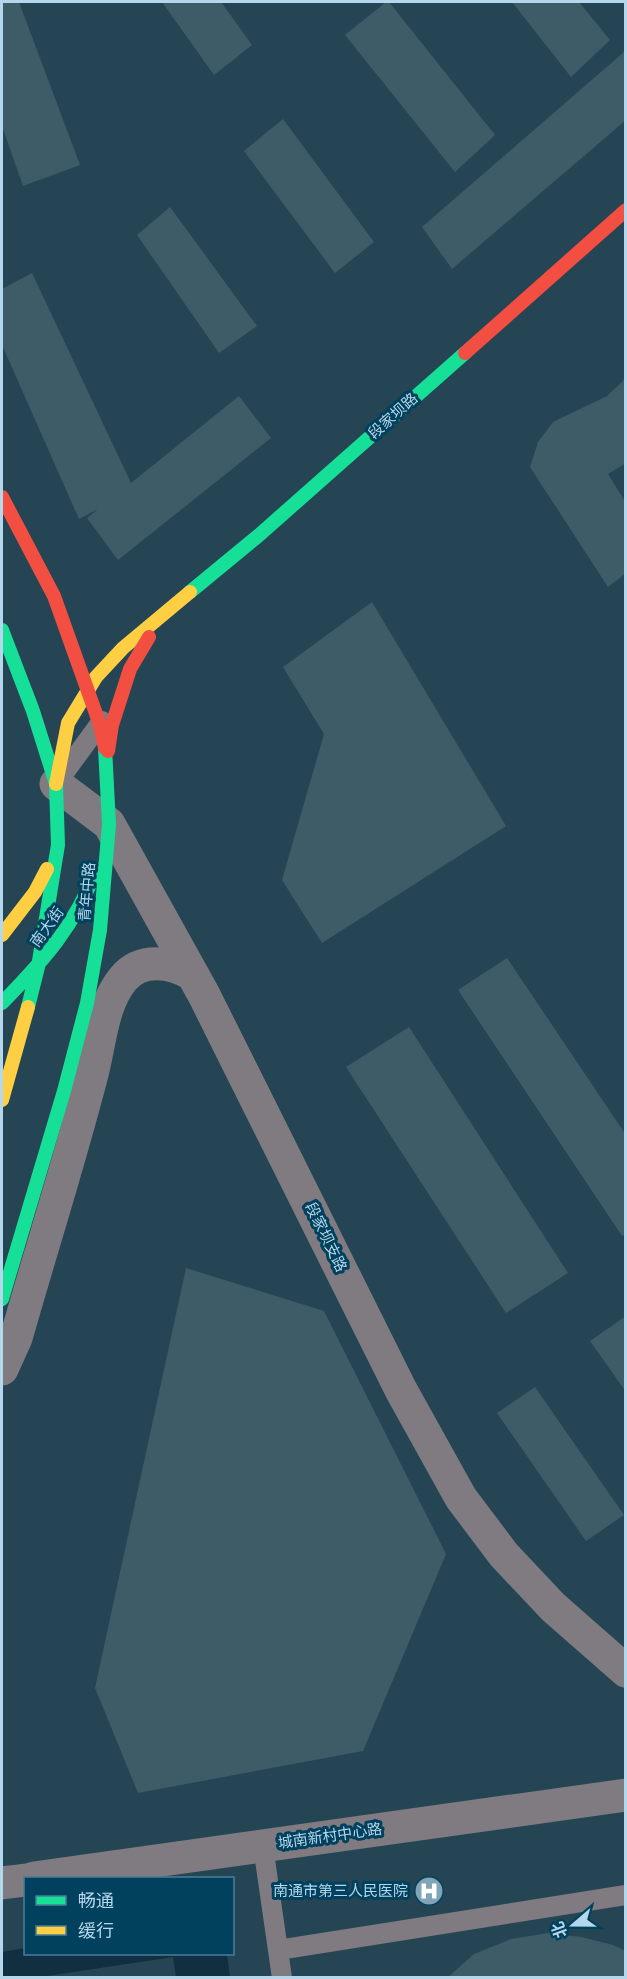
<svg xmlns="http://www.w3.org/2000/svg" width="627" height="1979" font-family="Lato,'Noto Sans SC',sans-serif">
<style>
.water{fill:#103041}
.building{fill:#3e5c67}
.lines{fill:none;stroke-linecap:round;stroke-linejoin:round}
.lane{stroke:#7f7b81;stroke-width:20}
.street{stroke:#7f7b81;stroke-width:33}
.fast{stroke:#16e098;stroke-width:14}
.slow{stroke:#ffcf43;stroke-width:14}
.jam{stroke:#f24e42;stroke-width:14}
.labels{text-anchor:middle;stroke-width:6;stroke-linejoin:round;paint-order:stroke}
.street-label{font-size:15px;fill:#b4d7ec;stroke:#01415d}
.poi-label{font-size:15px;fill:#b4d7ec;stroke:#01415d;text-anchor:end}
</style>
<rect width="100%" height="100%" fill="#254555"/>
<path class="water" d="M 25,1948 L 26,1954 L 227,1954 L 230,1977 L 176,1977 L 173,1957 L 47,1976 L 46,1977 L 2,1977 L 2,1952 Z"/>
<path class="building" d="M 2,2 L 19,2 L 80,165 L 23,186 L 2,126 Z
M 162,2 L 221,2 L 252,45 L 214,75 Z
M 386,2 L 389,2 L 495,135 L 455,172 L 345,35 Z
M 512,2 L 579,2 L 610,40 L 571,77 Z
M 624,52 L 626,120 L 452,269 L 422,227 Z
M 283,119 L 374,242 L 335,273 L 244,151 Z
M 170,207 L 257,326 L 219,353 L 137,235 Z
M 32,273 L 131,483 L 239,396 L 271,438 L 118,560 L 87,518 L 98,509 L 79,519 L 2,345 L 2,289 Z
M 626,375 L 626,463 L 608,474 L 626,503 L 626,573 L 608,587 L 530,467 L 538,442 L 553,422 L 607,396 L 623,381 Z
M 372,602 L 506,826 L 322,943 L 282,880 L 324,734 L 283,667 Z
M 507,958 L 626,1135 L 626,1234 L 622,1236 L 458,990 Z
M 409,1027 L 568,1273 L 506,1313 L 346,1067 Z
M 186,1268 L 324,1311 L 446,1554 L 363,1751 L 138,1793 L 95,1688 Z
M 626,1316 L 626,1392 L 590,1341 Z
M 535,1387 L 624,1515 L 586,1541 L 497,1413 Z
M 548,1933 L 581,1937 L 613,1945 L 626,1951 L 626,1978 L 447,1978 L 474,1954 L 511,1939 Z"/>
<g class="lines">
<path class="lane" d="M 61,777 L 102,721
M 263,1846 L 282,1978
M 278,1950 L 626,1895"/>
<path class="street" d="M 56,784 L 109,824 L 204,995 L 401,1390 L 461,1498 L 504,1555 L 553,1607 L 626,1671
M 2,1369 L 16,1338 C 41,1250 69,1163 92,1074 C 100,1044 102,1004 123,979 C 141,957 172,962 193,975
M 34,1878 L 626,1795
M 2,1883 L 26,1880"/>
<path class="fast" d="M 190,592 L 258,536 L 465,353
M 2,630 L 33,711 L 56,784 L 58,845 L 38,967 L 28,1007
M 2,1003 C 43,961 76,925 96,869
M 2,1299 L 64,1091 L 87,1003 L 100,930 L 109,824 L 105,748"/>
<path class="slow" d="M 56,784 L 68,723 L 96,677 L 123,648 L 190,592
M 2,935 L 35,892 L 47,869
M 2,1100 L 28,1007"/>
<path class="jam" d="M 465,353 L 626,210
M 2,497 L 54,596 L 100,725 L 105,748
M 108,751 L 112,725 L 130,669 L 149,637"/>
</g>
<defs>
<g id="hospital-disc" transform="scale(1.5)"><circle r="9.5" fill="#82a4b7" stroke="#01415d"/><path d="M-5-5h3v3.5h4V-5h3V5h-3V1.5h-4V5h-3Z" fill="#fff"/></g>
</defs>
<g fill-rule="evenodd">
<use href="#hospital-disc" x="429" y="1891"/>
</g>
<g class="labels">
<g class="street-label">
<text transform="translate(393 416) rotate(-42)" y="5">段家坝路</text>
<text transform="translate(87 892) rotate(-85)" y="5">青年中路</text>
<text transform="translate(47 927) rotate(-54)" y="5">南大街</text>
<text transform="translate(326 1237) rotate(64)" y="5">段家坝支路</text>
<text transform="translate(330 1836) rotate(-8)" y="5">城南新村中心路</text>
</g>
<g class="poi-label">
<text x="408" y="1896">南通市第三人民医院</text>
</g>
</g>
<rect width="627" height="1979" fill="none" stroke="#b4d7ec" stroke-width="6"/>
<rect x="24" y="1877" width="210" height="78" fill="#01415d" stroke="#497d96" stroke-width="1.5"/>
<rect x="36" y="1896" width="30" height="9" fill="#16e098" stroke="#497d96" stroke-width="1.5"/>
<text x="78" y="1907" font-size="18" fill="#b4d7ec">畅通</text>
<rect x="36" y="1926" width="30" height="9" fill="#ffcf43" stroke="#497d96" stroke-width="1.5"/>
<text x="78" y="1937" font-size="18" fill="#b4d7ec">缓行</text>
<g transform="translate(573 1925) rotate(250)" stroke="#01415d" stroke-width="4.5" paint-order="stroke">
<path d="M0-4.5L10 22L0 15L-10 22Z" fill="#b4d7ec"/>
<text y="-9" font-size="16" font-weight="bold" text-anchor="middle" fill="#b4d7ec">北</text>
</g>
</svg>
